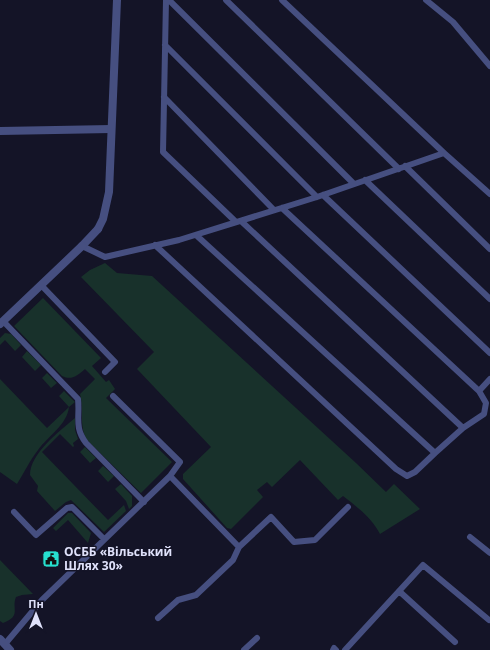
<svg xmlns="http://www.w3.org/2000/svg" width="490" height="650" font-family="'Open Sans',sans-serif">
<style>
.green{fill:#18312b}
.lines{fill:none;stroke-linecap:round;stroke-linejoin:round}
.service{stroke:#464f80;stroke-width:6}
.minor{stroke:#464f80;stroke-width:8}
.tertiary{stroke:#464f80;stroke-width:8}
.labels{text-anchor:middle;stroke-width:3;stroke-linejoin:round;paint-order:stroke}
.poi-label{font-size:12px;font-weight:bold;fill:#dfe1fa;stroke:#141427;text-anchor:start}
</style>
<rect width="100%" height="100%" fill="#141427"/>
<path class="green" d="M 105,263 L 117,273 L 152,276 L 356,463 L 386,492 L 394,484 L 420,509 L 380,534 C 372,518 357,507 343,496 L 338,500 L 300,460 L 272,487 L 267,482 L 257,490 L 263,497 L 231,529 L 227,528 L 183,479 L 183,474 L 211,447 L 137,369 L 154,352 L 81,277 L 90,270 Z
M 43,298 L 101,358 L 92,366 L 106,382 L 109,380 L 115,389 L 106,398 L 172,462 L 141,493 L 86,439 C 79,424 84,409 80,394 L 95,379 L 85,369 C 78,375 72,381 62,376 L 14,326 Z
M 5,333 L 11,334 L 21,345 L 15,351 L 5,340 L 0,345 L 0,338 Z
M 27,351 L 41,365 L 35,371 L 22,357 Z
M 47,373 L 57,383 L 51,388 L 42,378 Z
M 0,379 L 47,428 L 69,407 L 59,396 L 64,391 L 75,402 L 69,407 C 67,425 48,436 38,450 C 30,460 24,473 17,484 L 0,472 Z
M 75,418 L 75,430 L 78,439 L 73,443 L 74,446 L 73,447 L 60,434 L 42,452 L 108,520 L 124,505 L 126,511 L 104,532 L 71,500 L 66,502 L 55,511 L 37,491 L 38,486 L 30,475 C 30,453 60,431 75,418 Z
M 85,447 L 96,458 L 90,463 L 80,452 Z
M 103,466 L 114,476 L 108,482 L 98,471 Z
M 121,484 L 132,496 L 132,506 L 129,509 L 126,501 L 115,489 Z
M 68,513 L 72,513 L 91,533 L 88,543 L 68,520 L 56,531 L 53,528 Z
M 0,560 L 33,594 L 22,595 L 16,597 C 11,609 22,616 3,623 L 0,621 Z"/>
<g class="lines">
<path class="service" d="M 166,0 L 163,152 L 236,222
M 169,0 L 354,184
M 226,0 L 399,169
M 426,0 L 453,22 L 490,66
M 165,45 L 317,197
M 164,97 L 274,210
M 444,153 L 490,194
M 405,166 L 490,249
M 365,180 L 490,299
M 323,195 L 490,353
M 282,208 L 479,391 L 490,379
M 241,221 L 463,428 L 484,414 L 486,403 L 479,391
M 196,235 L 435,453
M 155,245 L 396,469 L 407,476 L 415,472 L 435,453 L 463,428
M 82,246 L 105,257 L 179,240 L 317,197 L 444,153 L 282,0
M 41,285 L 115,362 L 105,372
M 3,321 L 78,399 C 80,417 74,427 86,443 L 144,502
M 14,512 L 36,535 L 67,508 L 72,507 L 104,539
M 470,537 L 490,553
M 239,547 L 271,517 L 294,542 L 315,540 L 348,507
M 399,591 L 455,642
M 158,618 L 178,600 L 196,595 L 233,560 L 239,547 L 170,476
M 5,644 L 42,600 L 170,476 L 180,462 L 113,396
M 244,650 L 257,638
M 333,650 L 334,648 L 336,650
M 345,650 L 423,565 L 489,620"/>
<path class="minor" d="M 0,131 L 111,129
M 82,246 L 98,229"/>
<path class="tertiary" d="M 98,229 L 103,219 L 109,192 L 117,0
M 0,324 L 82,246
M 0,639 L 10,650"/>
</g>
<defs>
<g id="civic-square" transform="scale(0.9)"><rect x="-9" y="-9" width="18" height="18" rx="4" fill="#26e0cf" stroke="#141427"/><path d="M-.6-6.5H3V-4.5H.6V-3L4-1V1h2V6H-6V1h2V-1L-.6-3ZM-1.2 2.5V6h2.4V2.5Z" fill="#111"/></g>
</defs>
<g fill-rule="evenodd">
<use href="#civic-square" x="51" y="559"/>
</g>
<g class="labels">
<g class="poi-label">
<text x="64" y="556">ОСББ «Вільський<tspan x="64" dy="14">Шлях 30»</tspan></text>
</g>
</g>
<g transform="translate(36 614)" stroke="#141427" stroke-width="3" paint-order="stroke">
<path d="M0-3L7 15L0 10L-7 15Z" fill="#dfe1fa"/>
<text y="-6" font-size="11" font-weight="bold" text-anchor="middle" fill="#dfe1fa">Пн</text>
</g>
</svg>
